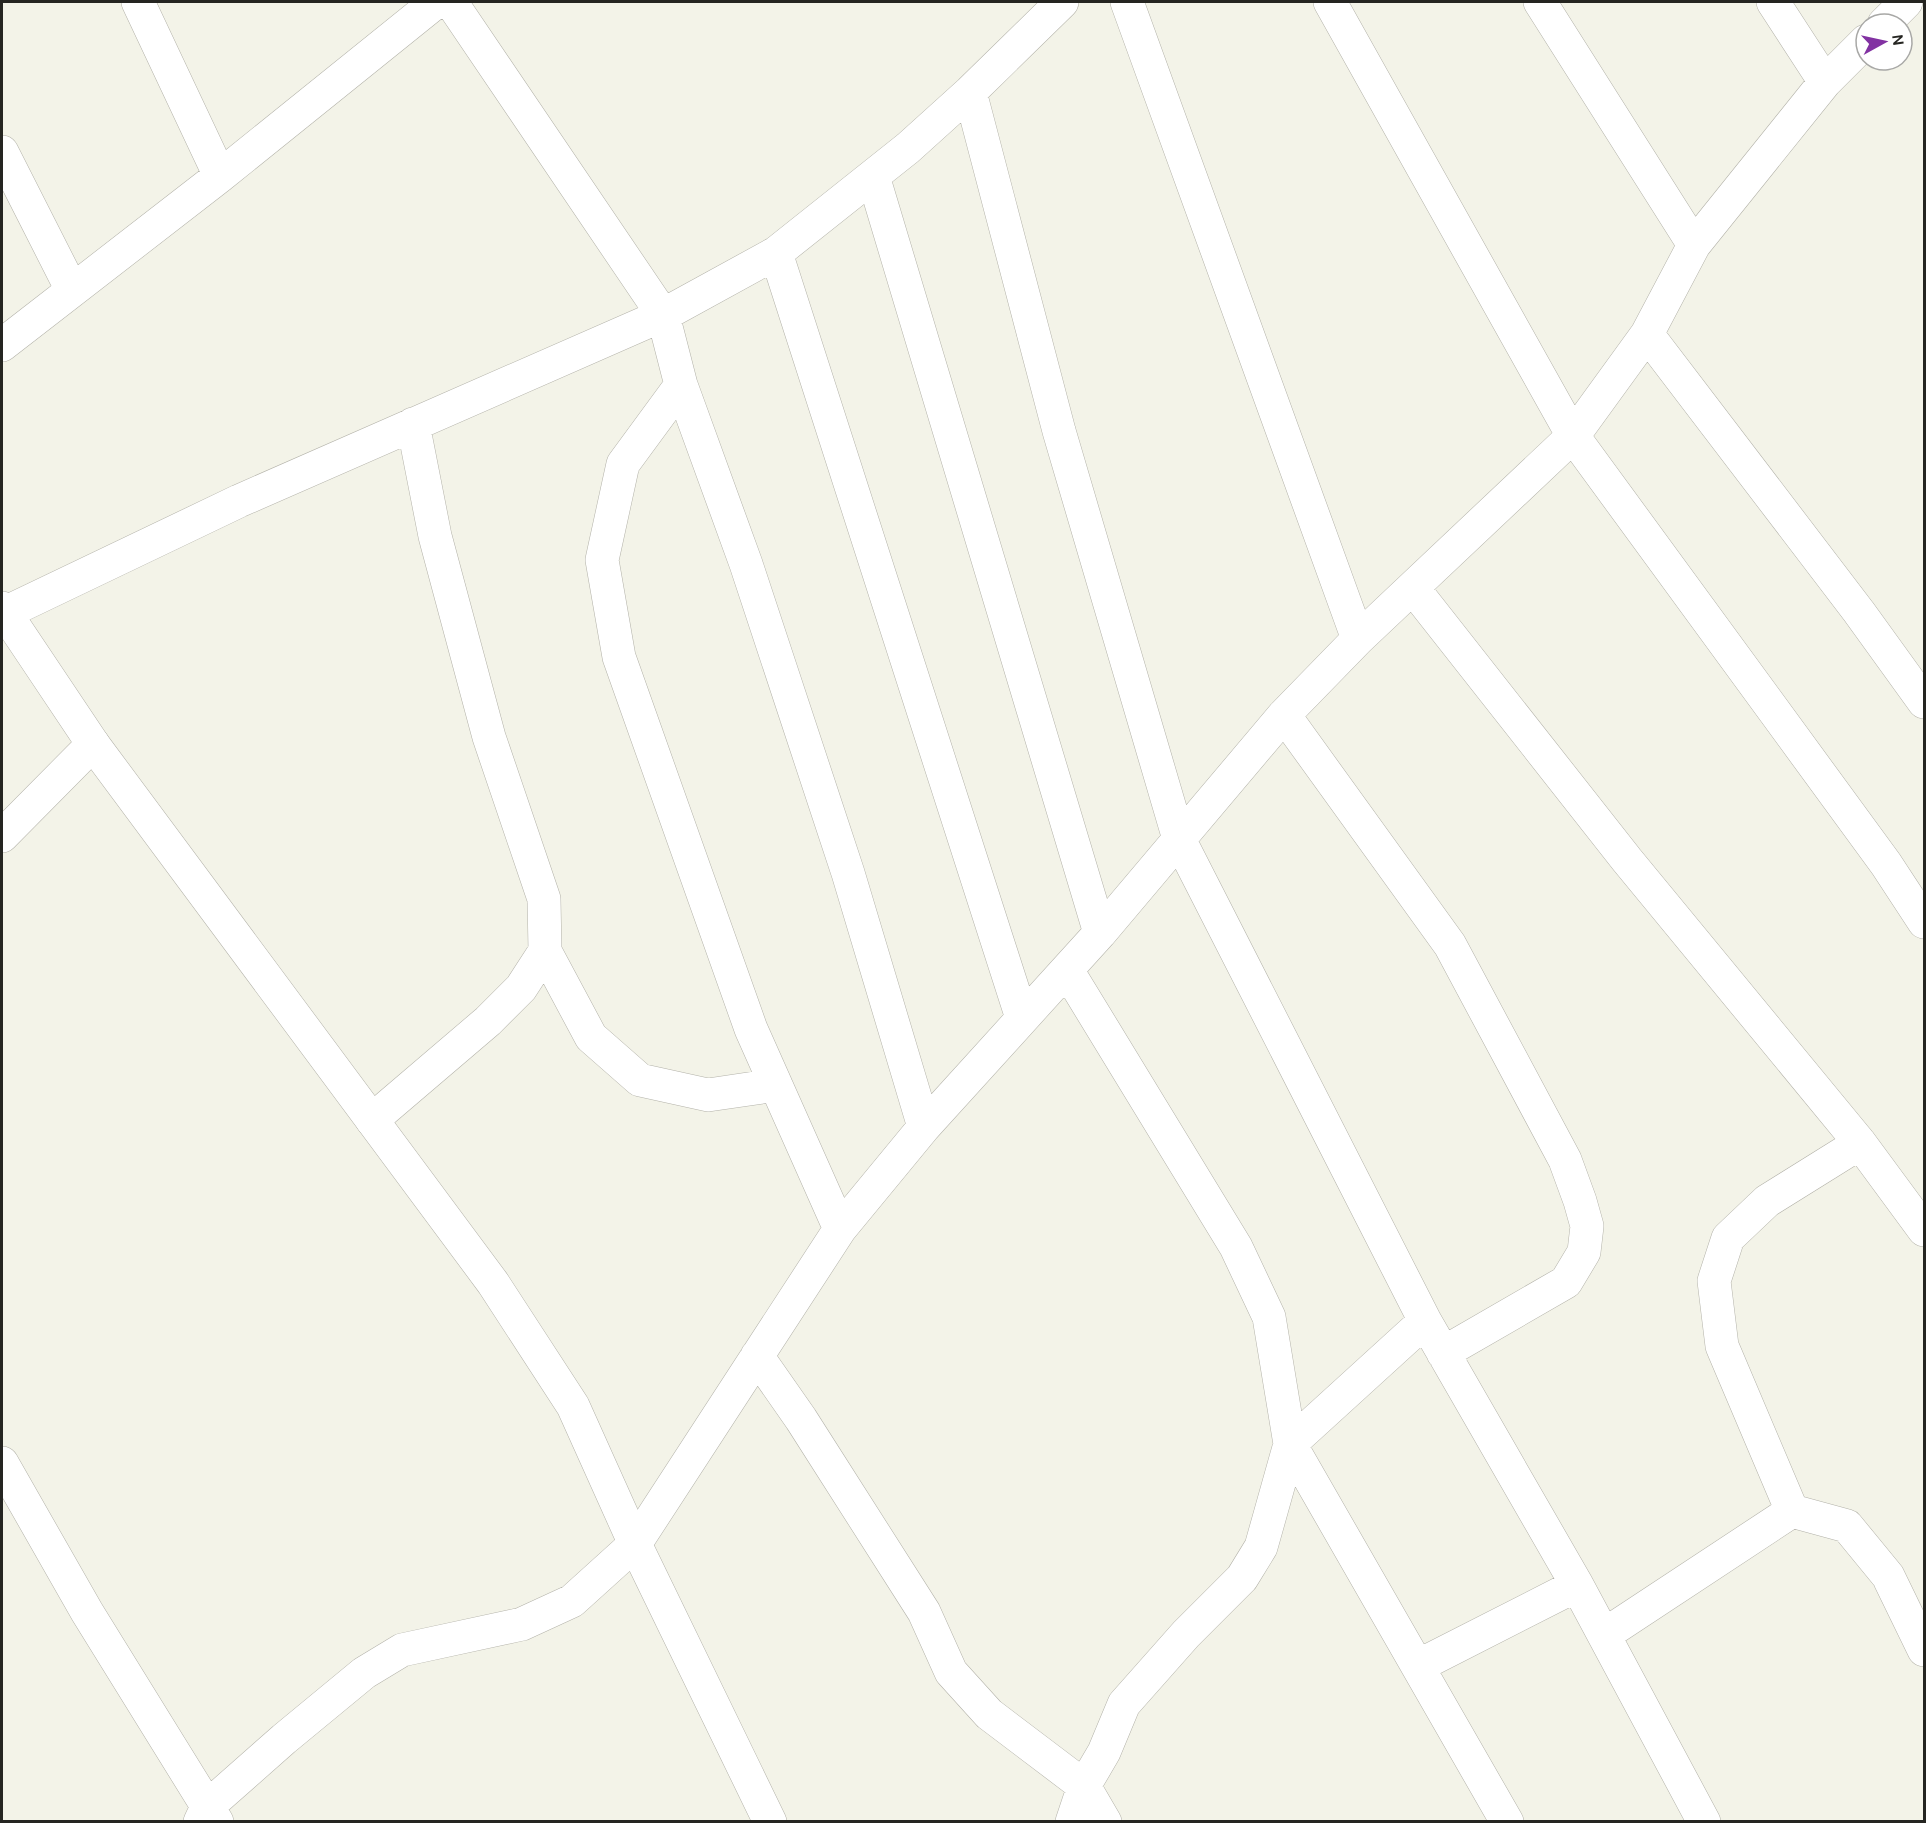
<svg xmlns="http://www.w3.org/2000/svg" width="1926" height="1823" font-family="Karla,sans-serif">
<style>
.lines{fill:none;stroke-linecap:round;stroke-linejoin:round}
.minor-casing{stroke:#b3b2a9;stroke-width:34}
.tertiary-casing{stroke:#b3b2a9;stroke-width:34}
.minor{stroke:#fff;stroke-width:33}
.tertiary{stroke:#fff;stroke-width:33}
</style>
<rect width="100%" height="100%" fill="#f3f3e8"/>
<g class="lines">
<g class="minor-casing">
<path id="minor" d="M 138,2 L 220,176
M 451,2 L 663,315 L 681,385 L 746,564 L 848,873 L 924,1127
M 1127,2 L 1358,639
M 1330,2 L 1573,436 L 1886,864 L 1924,922
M 1540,2 L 1694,245
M 1773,2 L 1825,82
M 1884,24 L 1906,2
M 970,92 L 1059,431 L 1179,839 L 1425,1321 L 1577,1585 L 1704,1822
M 2,152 L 72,290
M 873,176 L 1100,933
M 776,253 L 1022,1018
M 1647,334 L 1859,612 L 1924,702
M 2,345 L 220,176 L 436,2
M 681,385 L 623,464 L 602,560 L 619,657 L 751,1029 L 840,1229
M 1413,588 L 1627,860 L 1860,1143 L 1924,1230
M 5,613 L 239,501 L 663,315 L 776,253 L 908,148 L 970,92 L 1062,2
M 1284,715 L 1450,945 L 1565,1160 L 1580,1201 L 1587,1226 L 1584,1252 L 1566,1282 L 1443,1353
M 2,836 L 93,744
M 545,951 L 591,1037 L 640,1080 L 708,1095 L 776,1085
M 1067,970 L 1236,1247 L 1269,1317 L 1290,1444 L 1507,1822
M 372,1120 L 488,1021 L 521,988 L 545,951 L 544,899 L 489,737 L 435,536 L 413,424
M 757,1356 L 801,1419 L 924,1612 L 951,1672 L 989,1714 L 1084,1786 L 1105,1822
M 2,1463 L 87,1612 L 217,1822
M 1792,1511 L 1722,1346 L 1714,1281 L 1728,1238 L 1767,1201 L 1860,1143
M 1604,1635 L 1792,1511 L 1847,1526 L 1888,1576 L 1924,1650
M 1418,1666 L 1577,1585
M 200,1822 L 207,1807 L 284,1739 L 364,1673 L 402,1650 L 522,1624 L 572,1601 L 635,1544 L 840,1229 L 924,1127 L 1100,933 L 1284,715 L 1358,639 L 1573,436 L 1647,334 L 1694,245 L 1825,82 L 1866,41
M 1072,1822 L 1084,1786 L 1104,1752 L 1124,1704 L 1186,1634 L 1242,1578 L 1261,1547 L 1290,1444 L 1425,1321"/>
</g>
<g class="tertiary-casing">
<path id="tertiary" d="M 2,608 L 93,744 L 493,1283 L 573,1406 L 635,1544 L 770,1822"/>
</g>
<use href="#minor" class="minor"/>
<use href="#tertiary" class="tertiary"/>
</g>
<rect width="1926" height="1823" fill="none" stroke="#252521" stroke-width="6"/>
<g transform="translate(1884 42) rotate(82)"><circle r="28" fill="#ffffff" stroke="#a8a8a6" stroke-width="1.5"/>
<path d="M0-4.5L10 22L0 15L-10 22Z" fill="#8232a2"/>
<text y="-9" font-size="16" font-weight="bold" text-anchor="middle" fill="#252521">N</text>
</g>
</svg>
